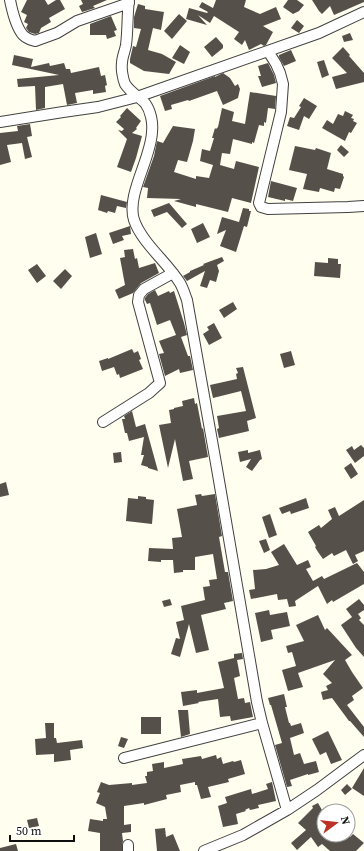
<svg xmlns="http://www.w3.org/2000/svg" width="364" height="851" font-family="'Source Serif 4',serif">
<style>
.building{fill:#56504a}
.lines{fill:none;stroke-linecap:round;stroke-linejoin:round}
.minor-casing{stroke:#414141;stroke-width:12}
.minor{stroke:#fff;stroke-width:10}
</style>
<rect width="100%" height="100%" fill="#fffeef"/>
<path class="building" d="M 27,0 L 45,0 L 48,5 L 56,0 L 60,0 L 65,9 L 49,18 L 51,22 L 41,28 L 39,33 L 35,34 L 29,32 L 26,28 L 28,24 L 24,22 L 27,15 L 21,12 Z
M 81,0 L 107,0 L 93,6 L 95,8 L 82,12 L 79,6 L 83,4 Z
M 216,0 L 246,0 L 244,7 L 260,14 L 276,7 L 281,19 L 263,26 L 273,32 L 266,45 L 264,46 L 261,44 L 249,50 L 245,40 L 242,45 L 234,39 L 239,32 L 214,16 L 210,23 L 198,15 L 207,25 L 186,19 L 189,8 L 207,13 L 208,12 L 199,7 L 202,2 L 213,8 Z
M 288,0 L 297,0 L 304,5 L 299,11 L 293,14 L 283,7 Z
M 312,0 L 364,0 L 364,2 L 334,15 L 330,6 L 322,14 L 319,11 Z
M 138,4 L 145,6 L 145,9 L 164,12 L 161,30 L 153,28 L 148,50 L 162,54 L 176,62 L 169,74 L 144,71 L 130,63 L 130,59 L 133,46 L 136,47 L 141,29 L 134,28 L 134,17 Z
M 179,14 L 187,21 L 172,39 L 164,31 Z
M 111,16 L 117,30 L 114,31 L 116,36 L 107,39 L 106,35 L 90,35 L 90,24 Z
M 297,20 L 304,26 L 299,33 L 291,28 Z
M 350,33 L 353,40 L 344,42 L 342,36 Z
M 216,37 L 223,45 L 223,48 L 212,57 L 204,47 Z
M 180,45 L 190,52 L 184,64 L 172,58 Z
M 343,47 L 350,55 L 349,56 L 364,73 L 364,82 L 336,89 L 332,77 L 347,73 L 332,58 Z
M 291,50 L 296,61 L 284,66 L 279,57 L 279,55 Z
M 14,55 L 33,59 L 31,67 L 49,63 L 50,66 L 64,63 L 66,69 L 70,69 L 71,73 L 99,67 L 101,76 L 105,75 L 107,85 L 105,86 L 106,92 L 93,94 L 93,90 L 75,93 L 77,103 L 67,105 L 63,84 L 45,87 L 45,108 L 36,110 L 35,86 L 18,87 L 17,79 L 59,75 L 12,65 Z
M 324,60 L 329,75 L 322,78 L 317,62 Z
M 268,63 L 274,75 L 276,83 L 262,87 L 258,76 L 261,76 L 258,66 Z
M 223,73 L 230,78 L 235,86 L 238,84 L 240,89 L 238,98 L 223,105 L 217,91 L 189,101 L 188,100 L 171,105 L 172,109 L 165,111 L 160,96 L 215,76 L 215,77 Z
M 250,92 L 276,96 L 275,109 L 268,108 L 266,123 L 264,122 L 264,126 L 259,125 L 254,143 L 252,142 L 252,144 L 233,139 L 230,154 L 222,153 L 220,165 L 234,169 L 236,161 L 259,167 L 251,203 L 232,198 L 228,212 L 196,204 L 196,207 L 174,201 L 181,199 L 147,198 L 148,188 L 143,187 L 154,156 L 157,141 L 163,143 L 173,126 L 195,129 L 193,141 L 187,162 L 178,160 L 174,172 L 196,179 L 196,176 L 209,178 L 213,165 L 200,161 L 202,149 L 210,151 L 214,138 L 212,138 L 215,128 L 216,129 L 218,127 L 222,108 L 234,112 L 232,121 L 245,124 Z
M 304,98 L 317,106 L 309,119 L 304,116 L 299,130 L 287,126 L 290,117 L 294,118 L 301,107 L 299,106 Z
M 127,108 L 141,121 L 136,128 L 137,129 L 132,133 L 142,136 L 136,158 L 131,172 L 117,167 L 127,139 L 118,130 L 122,131 L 124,129 L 116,122 L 121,117 L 120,116 Z
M 345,111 L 353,115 L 351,118 L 354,119 L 353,121 L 357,123 L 351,133 L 349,132 L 345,141 L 322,128 L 327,120 L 333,124 L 338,114 L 343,116 Z
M 30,124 L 32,136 L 27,137 L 32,157 L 25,159 L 22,143 L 7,145 L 11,162 L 0,165 L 0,133 L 18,131 L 17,126 Z
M 341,145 L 349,152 L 344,157 L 337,150 Z
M 295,146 L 315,150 L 316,148 L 331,153 L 327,169 L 343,174 L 343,176 L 344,177 L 340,189 L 335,188 L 334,192 L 320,188 L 319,192 L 303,189 L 307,174 L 289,170 Z
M 271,181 L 297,188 L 293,201 L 285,199 L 285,201 L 268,197 Z
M 101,195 L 127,202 L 126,208 L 117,206 L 115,213 L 108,211 L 107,213 L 98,210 Z
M 169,203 L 187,224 L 182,228 L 167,212 L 154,217 L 151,210 Z
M 243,208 L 249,209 L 249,211 L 251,211 L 247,227 L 244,226 L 236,252 L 220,246 L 226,230 L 217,234 L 222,217 L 239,222 Z
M 203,223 L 210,237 L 197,243 L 191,229 Z
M 130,226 L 131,234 L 122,236 L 124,240 L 113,244 L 109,233 Z
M 96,233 L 102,254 L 90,258 L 85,237 Z
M 133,249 L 135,259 L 137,258 L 139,268 L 155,263 L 159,273 L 141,283 L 133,293 L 119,299 L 115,290 L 125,285 L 120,258 L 125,257 L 124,250 Z
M 222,257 L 224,261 L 217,265 L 219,271 L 216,282 L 210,280 L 207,288 L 200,286 L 205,271 L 187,281 L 183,276 L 190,272 L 190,271 L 204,265 L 203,264 Z
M 328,258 L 338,259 L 338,264 L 341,264 L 340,278 L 314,276 L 315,262 L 328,263 Z
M 37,264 L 46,276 L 37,283 L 28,270 Z
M 65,269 L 72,276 L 61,289 L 53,281 Z
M 155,290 L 158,296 L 169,291 L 170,293 L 174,291 L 184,323 L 187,335 L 181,337 L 188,356 L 190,356 L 193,370 L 180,373 L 179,369 L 165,376 L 159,354 L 164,353 L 159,341 L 176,335 L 170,320 L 157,325 L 150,303 L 147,304 L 145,300 L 145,298 L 148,294 Z
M 233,302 L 237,309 L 224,318 L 219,310 Z
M 214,323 L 222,338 L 209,345 L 203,334 L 209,330 L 207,327 Z
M 132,349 L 134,353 L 138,351 L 141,359 L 139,360 L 143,369 L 120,378 L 119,374 L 117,375 L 114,367 L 102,371 L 99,361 L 108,358 L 108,359 Z
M 291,351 L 295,365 L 284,368 L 280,354 Z
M 243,367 L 256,418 L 247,421 L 249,431 L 219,438 L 217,429 L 219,428 L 217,416 L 246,411 L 241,391 L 213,398 L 210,385 L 237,379 L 236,374 L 238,373 L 236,368 Z
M 194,398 L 195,404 L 197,403 L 202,429 L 203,428 L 208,457 L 189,461 L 193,479 L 183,481 L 175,439 L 168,468 L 159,425 L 171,423 L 169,410 L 174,409 L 174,408 L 183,406 L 182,401 Z
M 132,411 L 136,427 L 145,424 L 158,471 L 148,468 L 148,467 L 141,465 L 144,455 L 141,455 L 144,437 L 129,441 L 127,433 L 125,433 L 122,419 L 125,419 L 124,416 Z
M 361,445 L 364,448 L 364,456 L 355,463 L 346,450 L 352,446 L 354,450 Z
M 248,450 L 248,453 L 260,450 L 262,459 L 260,460 L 252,471 L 246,467 L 251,459 L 240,462 L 238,452 Z
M 121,452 L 122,462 L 114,463 L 113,453 Z
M 351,463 L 358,474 L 351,479 L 344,468 Z
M 6,482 L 9,495 L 0,497 L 0,484 Z
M 201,494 L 202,496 L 215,494 L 222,536 L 219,537 L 225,572 L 228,572 L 233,601 L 224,603 L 226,609 L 201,615 L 209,650 L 196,653 L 189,624 L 180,657 L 171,654 L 176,638 L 180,639 L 176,622 L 184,620 L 181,606 L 205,600 L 203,587 L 210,586 L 209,580 L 217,579 L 213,554 L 195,557 L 195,570 L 183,570 L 183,572 L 174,573 L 173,560 L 161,560 L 161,562 L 148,561 L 149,548 L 173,549 L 172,538 L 182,537 L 177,509 L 197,505 L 195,495 Z
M 138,496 L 146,497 L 146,499 L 154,500 L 152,524 L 126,521 L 128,498 L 138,499 Z
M 306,498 L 309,508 L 291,514 L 290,511 L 282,514 L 279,508 Z
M 364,500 L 364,551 L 355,555 L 358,561 L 353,564 L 346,550 L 334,556 L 332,553 L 323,559 L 318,552 L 315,547 L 316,546 L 308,532 L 319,525 L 321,528 L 332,519 L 328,510 L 335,507 L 339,516 Z
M 270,514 L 277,535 L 269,538 L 262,517 Z
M 266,539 L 270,550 L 264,553 L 259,541 Z
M 284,544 L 297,565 L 308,560 L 311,567 L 306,569 L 313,581 L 322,576 L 324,579 L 357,563 L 364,572 L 364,584 L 333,602 L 332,600 L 327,604 L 318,586 L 295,601 L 296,606 L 289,607 L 287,599 L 278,600 L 277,594 L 251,599 L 249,590 L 255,589 L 253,570 L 266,569 L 279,565 L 271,552 Z
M 170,599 L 172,605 L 164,607 L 162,601 Z
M 359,599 L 364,605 L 364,610 L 358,614 L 361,618 L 359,620 L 364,625 L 364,657 L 356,648 L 341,625 L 352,617 L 346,609 Z
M 269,610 L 270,615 L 287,612 L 290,626 L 271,630 L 273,639 L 261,642 L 255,613 Z
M 318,615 L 325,630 L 327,628 L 352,655 L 345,660 L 352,672 L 363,688 L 352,696 L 354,700 L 347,705 L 364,727 L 364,737 L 350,721 L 349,721 L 332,698 L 323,700 L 321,692 L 328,690 L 326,686 L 332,683 L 323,674 L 335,660 L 298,673 L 303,687 L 288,691 L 282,670 L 296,666 L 292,652 L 288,653 L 286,646 L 304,641 L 296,625 Z
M 242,653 L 243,659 L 237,660 L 240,676 L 234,678 L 238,699 L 244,698 L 245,703 L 250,702 L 253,717 L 231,721 L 230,716 L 220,717 L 218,699 L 198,702 L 199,703 L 183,706 L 181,692 L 197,690 L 197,693 L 224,688 L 218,662 L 234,658 L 234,654 Z
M 284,694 L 287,707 L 285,707 L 289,723 L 290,723 L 291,726 L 301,723 L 304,733 L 290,738 L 294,755 L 300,753 L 304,764 L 316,761 L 319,772 L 308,775 L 308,774 L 290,780 L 292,786 L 287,787 L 275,745 L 282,743 L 271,705 L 270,705 L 268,698 Z
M 178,710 L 188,710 L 190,734 L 181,737 Z
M 141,717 L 161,717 L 161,734 L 141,734 Z
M 45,723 L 54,723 L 54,738 L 56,738 L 57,743 L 82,740 L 83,748 L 70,750 L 71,760 L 54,762 L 54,754 L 36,755 L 35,739 L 46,738 Z
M 328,731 L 342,760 L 331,764 L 326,752 L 320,755 L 312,739 Z
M 121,737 L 128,739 L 124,748 L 118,746 Z
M 216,755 L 217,759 L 221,757 L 223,764 L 233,761 L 234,762 L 241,760 L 245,774 L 228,779 L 229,782 L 208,787 L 211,797 L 201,799 L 197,785 L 195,785 L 195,782 L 180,785 L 181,792 L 166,795 L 167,799 L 144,805 L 144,803 L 124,806 L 124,825 L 131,824 L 131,832 L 122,833 L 123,841 L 122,845 L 122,851 L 100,851 L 100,833 L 88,831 L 90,819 L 103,821 L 103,819 L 107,819 L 105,807 L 96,803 L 100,793 L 97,792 L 101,782 L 109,785 L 132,783 L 132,785 L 147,783 L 145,776 L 147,776 L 147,772 L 153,771 L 152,764 L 164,762 L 164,768 L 183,764 L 182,759 L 201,756 L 202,759 Z
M 364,768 L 364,796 L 352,788 Z
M 272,782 L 276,801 L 258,805 L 259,808 L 250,810 L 249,808 L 245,810 L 246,811 L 236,814 L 238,824 L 223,827 L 218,806 L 227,803 L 225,797 L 251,789 L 252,794 L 268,789 L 266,784 Z
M 347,784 L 352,789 L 345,795 L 341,790 Z
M 318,803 L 322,810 L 324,808 L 324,835 L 334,835 L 337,839 L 342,835 L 348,835 L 350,837 L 353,834 L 364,843 L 356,851 L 330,851 L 322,844 L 318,847 L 311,837 L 297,850 L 291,843 L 306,830 L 298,823 L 313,808 L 312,806 Z
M 37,818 L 39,826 L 29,828 L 27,820 Z
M 165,828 L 166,837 L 173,834 L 180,851 L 157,851 L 155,829 Z
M 16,844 L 18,851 L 0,851 L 0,848 Z"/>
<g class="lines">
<g class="minor-casing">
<path id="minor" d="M 10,0 C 12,10 16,27 23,35 C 26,38 31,40 35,41 L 57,33 L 77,21 L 129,3
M 129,0 C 127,15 128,30 126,45 C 125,51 122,57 122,63 C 121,69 123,79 125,84 C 130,92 139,97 145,103 C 151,111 153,123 152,132 C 151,159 126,195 134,220 C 142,243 167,262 180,283 C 183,288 185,295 187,300 L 217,469 L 257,702 L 262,723 L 287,810
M 268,51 L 276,64 L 280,73 L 283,84 L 281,112 L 259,203 L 261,207 L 268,209 L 348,207 L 364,206
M 0,122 L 63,112 L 98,107 L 137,97 L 319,33 L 364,12
M 103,422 L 149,393 L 160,383 L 138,302 L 139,295 L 144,289 L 173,273
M 124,758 L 262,723
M 128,851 L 128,845
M 204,851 L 243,835 L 287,810 L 317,790 L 364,755"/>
</g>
<use href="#minor" class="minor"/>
</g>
<g transform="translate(336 823) rotate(75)"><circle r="19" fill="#ffffff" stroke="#9f9f9f"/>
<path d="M0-3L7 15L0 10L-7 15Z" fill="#bd3227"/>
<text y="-6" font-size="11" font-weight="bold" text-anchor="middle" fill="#0e0e0e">N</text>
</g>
<path d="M10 835v6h64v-6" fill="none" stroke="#0e0e0e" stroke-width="2"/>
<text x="16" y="835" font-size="12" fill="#0e0e0e" stroke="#ffffff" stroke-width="3" paint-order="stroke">50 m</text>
</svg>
